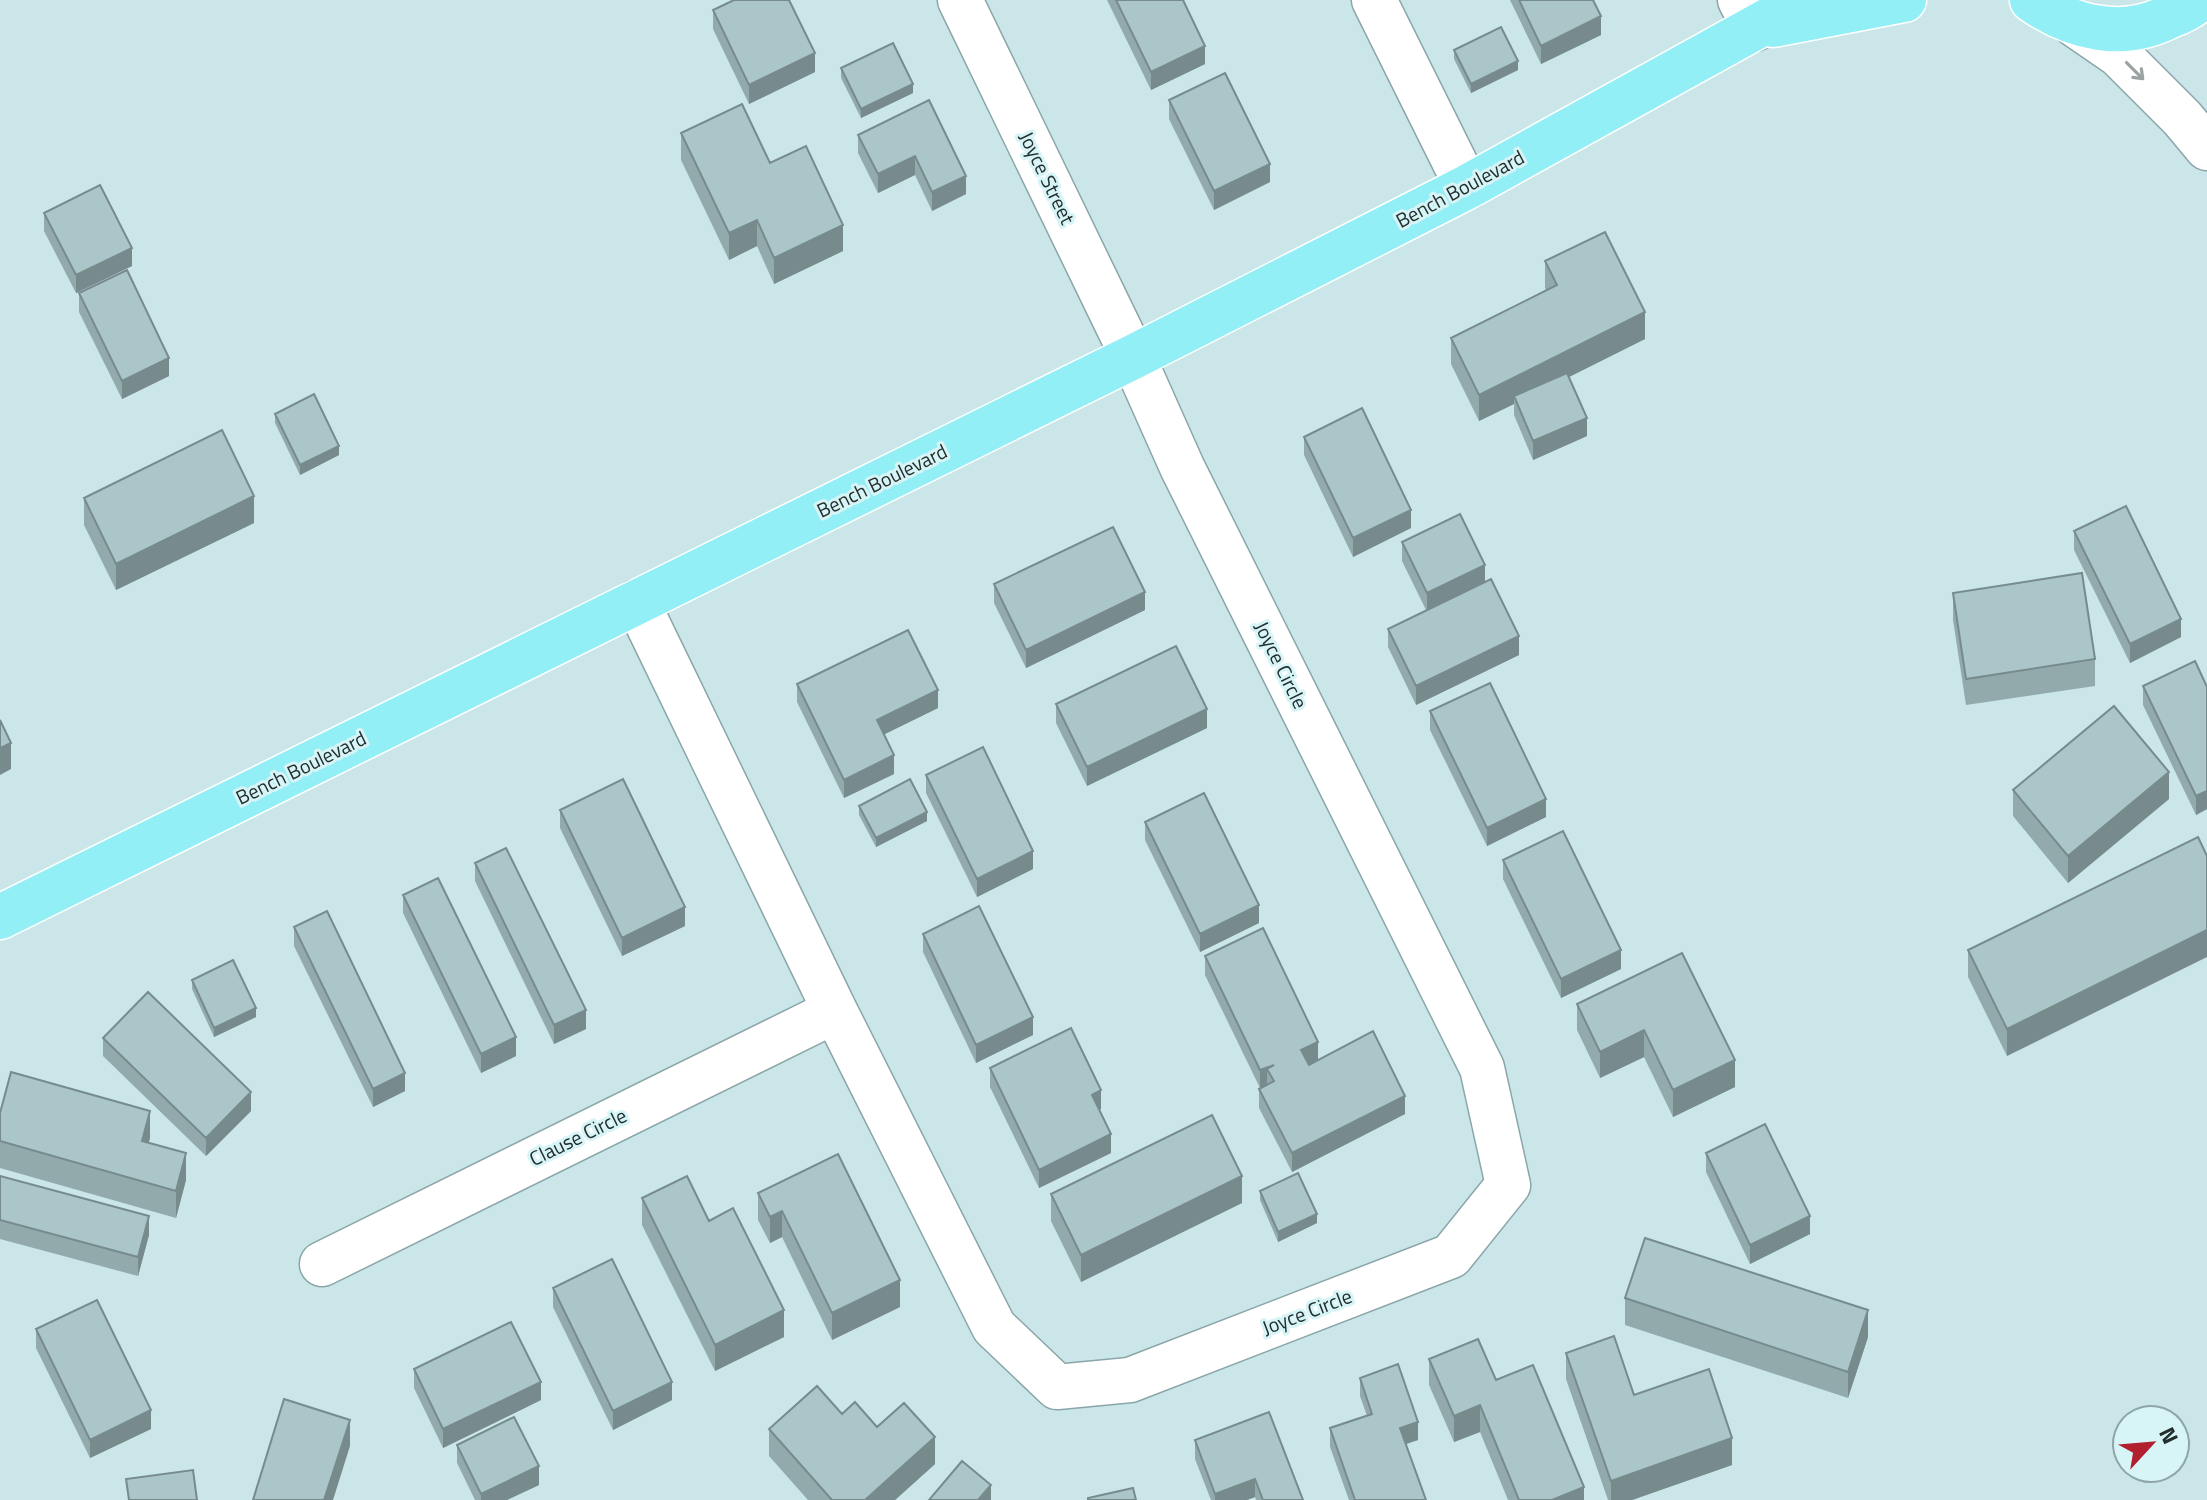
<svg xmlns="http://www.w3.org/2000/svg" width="2207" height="1500" font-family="'Titillium Web',sans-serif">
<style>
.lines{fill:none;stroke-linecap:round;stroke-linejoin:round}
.minor-casing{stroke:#8ba6a8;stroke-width:47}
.major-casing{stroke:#fff;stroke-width:47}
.minor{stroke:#fff;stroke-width:44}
.major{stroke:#92eff6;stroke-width:44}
.wall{fill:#92aaac}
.shaded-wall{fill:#778b8c}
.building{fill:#aac6c8;stroke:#778b8c;stroke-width:2}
.oneway{stroke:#9ca1a1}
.labels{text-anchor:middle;stroke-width:6;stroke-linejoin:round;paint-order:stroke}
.street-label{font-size:20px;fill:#232e2e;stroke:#d7f4f6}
</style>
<rect width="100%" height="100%" fill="#cae6e8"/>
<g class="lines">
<g class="minor-casing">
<path id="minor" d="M 1374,0 L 1467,187
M 1740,0 L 1755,29
M 2074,24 L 2119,55 L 2182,118 L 2207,148
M 637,602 L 835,1011 L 994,1327 L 1057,1387 L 1130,1380 L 1451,1256 L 1508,1185 L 1482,1068 L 1182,467 L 1133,357 L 960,0
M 322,1264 L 835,1011"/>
</g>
<g class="major-casing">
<path id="major" d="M 2032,0 C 2073,29 2124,40 2170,16 C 2180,12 2190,8 2198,0
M 1773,25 L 1904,0
M 0,917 L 1133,357 L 1467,187 L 1805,0"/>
</g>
<use href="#minor" class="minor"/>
<use href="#major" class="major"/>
</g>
<path class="wall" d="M 1107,0 L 1183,0 L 1205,64 L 1151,90 Z
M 1510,0 L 1593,0 L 1601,35 L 1541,64 Z
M 713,10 L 815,72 L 749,104 L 713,29 Z
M 1454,50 L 1518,70 L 1471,93 L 1454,59 Z
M 841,68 L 913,93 L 861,118 L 841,78 Z
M 929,100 L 966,194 L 932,211 L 915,175 L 878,193 L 858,153 L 858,135 Z
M 1169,100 L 1270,182 L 1214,210 L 1169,119 Z
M 681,133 L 770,163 L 843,251 L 774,284 L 757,246 L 729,260 L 681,160 Z
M 44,213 L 132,266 L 76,293 L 44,231 Z
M 1545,261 L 1645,339 L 1569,377 L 1587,436 L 1533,460 L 1514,415 L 1514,404 L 1479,421 L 1451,364 L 1451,338 L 1546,290 L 1545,288 Z
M 79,293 L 169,376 L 122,399 L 79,312 Z
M 275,414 L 339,455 L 300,475 L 275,423 Z
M 1304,437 L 1411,528 L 1353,557 L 1304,455 Z
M 84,498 L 254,523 L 116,590 L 84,525 Z
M 2074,531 L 2181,637 L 2130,663 L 2074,550 Z
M 1402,542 L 1485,582 L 1519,655 L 1416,705 L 1388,647 L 1388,629 L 1426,610 L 1402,561 Z
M 994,584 L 1145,610 L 1026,668 L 994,603 Z
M 1953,593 L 2095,659 L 2095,686 L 1966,705 L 1953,620 Z
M 797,684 L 938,708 L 884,734 L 894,774 L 844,798 L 797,702 Z
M 2143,686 L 2207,687 L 2207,809 L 2196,815 L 2143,705 Z
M 1056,704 L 1207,728 L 1087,786 L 1056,723 Z
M 1430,711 L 1546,817 L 1487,846 L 1430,730 Z
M 926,775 L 1033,869 L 977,897 L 926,793 Z
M 2013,790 L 2169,799 L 2068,883 L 2013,816 Z
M 859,806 L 927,821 L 876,847 L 859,815 Z
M 560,810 L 685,926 L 622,956 L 560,828 Z
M 1145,822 L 1259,923 L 1200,952 L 1145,840 Z
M 2198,837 L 2007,1056 L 1968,977 L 1968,950 Z
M 1503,860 L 1621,969 L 1561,998 L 1503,879 Z
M 475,863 L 586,1029 L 554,1044 L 475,881 Z
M 403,895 L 516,1056 L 481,1073 L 403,913 Z
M 294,927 L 405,1091 L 373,1107 L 294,946 Z
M 923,934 L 1033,1035 L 976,1063 L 923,952 Z
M 1682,953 L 1735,1087 L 1673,1117 L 1644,1057 L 1600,1078 L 1577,1030 L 1577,1004 Z
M 1205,956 L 1318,1060 L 1405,1114 L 1292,1172 L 1259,1108 L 1259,1089 L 1260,1088 L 1205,975 Z
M 192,980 L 256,1017 L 214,1037 L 192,989 Z
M 103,1038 L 251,1111 L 206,1156 L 103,1056 Z
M 990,1068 L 1101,1109 L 1099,1110 L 1111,1153 L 1039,1188 L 990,1087 Z
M 0,1113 L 150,1138 L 148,1143 L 186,1180 L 176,1218 L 0,1168 Z
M 1706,1153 L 1810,1234 L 1750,1264 L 1706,1172 Z
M 838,1154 L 900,1307 L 832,1340 L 782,1237 L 770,1243 L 758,1220 L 758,1193 Z
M 0,1176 L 149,1235 L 138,1276 L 0,1239 Z
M 1260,1191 L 1317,1223 L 1278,1242 L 1260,1200 Z
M 1051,1194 L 1242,1203 L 1081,1282 L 1051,1221 Z
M 642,1198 L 709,1221 L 784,1337 L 715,1371 L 642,1225 Z
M 553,1288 L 672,1400 L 613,1430 L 553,1307 Z
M 1625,1298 L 1868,1337 L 1848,1398 L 1625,1325 Z
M 36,1329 L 151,1429 L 90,1458 L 36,1348 Z
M 1566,1353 L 1732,1465 L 1632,1500 L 1608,1500 L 1566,1379 Z
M 1429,1359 L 1496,1380 L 1584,1500 L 1508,1500 L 1480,1432 L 1454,1442 L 1429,1385 Z
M 414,1369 L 541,1400 L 443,1448 L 414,1388 Z
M 1360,1378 L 1418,1440 L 1406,1444 L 1426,1500 L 1349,1500 L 1330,1447 L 1330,1428 L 1367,1416 L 1360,1396 Z
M 842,1414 L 935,1464 L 895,1500 L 808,1500 L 769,1456 L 769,1429 Z
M 1195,1440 L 1303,1500 L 1256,1500 L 1255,1497 L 1247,1500 L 1211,1500 L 1195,1459 Z
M 457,1445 L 539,1485 L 507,1500 L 475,1500 L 457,1463 Z"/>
<path class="shaded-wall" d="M 1601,16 L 1601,35 L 1541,64 L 1541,46 Z
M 1205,46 L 1205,64 L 1151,90 L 1151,72 Z
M 815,53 L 815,72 L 749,104 L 749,85 Z
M 1518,61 L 1518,70 L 1471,93 L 1471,84 Z
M 913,84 L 913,93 L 861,118 L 861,109 Z
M 915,156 L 915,175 L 878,193 L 878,174 Z
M 1270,164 L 1270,182 L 1214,210 L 1214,191 Z
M 966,176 L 966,194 L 932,211 L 932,192 Z
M 757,220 L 757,246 L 729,260 L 729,233 Z
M 843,225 L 843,251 L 774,284 L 774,258 Z
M 132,248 L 132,266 L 76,293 L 76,275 Z
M 1645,312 L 1645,339 L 1517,403 L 1514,396 L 1514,404 L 1479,421 L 1479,395 Z
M 169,358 L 169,376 L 122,399 L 122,381 Z
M 1587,418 L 1587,436 L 1533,460 L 1533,441 Z
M 339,446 L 339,455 L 300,475 L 300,465 Z
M 254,496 L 254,523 L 116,590 L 116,564 Z
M 1411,510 L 1411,528 L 1353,557 L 1353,538 Z
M 1485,565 L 1485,583 L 1427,611 L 1427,593 Z
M 1145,592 L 1145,610 L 1026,668 L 1026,650 Z
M 2181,619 L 2181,637 L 2130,663 L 2130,644 Z
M 1519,636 L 1519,655 L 1416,705 L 1416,686 Z
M 938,690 L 938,708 L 877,738 L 877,720 Z
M 1207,709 L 1207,728 L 1087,786 L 1087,767 Z
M 11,743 L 11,769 L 0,775 L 0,748 Z
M 894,755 L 894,774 L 844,798 L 844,780 Z
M 2169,772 L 2169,799 L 2068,883 L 2068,856 Z
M 2207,791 L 2207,809 L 2196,815 L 2196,796 Z
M 1546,799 L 1546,817 L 1487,846 L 1487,828 Z
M 927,812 L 927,821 L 876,847 L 876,838 Z
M 1033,851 L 1033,869 L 977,897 L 977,879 Z
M 1259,905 L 1259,923 L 1200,952 L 1200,934 Z
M 685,907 L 685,926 L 622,956 L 622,938 Z
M 2207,930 L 2207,957 L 2007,1056 L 2007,1029 Z
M 1621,950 L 1621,969 L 1561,998 L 1561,979 Z
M 256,1008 L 256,1017 L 214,1037 L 214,1028 Z
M 586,1010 L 586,1029 L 554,1044 L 554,1025 Z
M 1033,1017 L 1033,1035 L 976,1063 L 976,1045 Z
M 1644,1030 L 1644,1057 L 1600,1078 L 1600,1052 Z
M 516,1037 L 516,1056 L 481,1073 L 481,1054 Z
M 1318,1042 L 1318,1060 L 1301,1069 L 1301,1050 Z
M 1735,1060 L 1735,1087 L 1673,1117 L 1673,1090 Z
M 1274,1065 L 1267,1069 L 1267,1086 L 1260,1088 L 1260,1070 Z
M 405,1073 L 405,1091 L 373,1107 L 373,1089 Z
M 1101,1090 L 1101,1109 L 1092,1113 L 1092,1095 Z
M 251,1092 L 251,1111 L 206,1156 L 206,1138 Z
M 1405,1096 L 1405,1114 L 1292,1172 L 1292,1153 Z
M 150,1111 L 150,1138 L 142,1168 L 142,1141 Z
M 1111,1134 L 1111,1153 L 1039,1188 L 1039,1170 Z
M 186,1153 L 186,1180 L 176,1218 L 176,1191 Z
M 1242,1176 L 1242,1203 L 1081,1282 L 1081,1255 Z
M 782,1211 L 782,1237 L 770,1243 L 770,1217 Z
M 1317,1214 L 1317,1223 L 1278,1242 L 1278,1232 Z
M 149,1216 L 149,1235 L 138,1276 L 138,1257 Z
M 1810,1216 L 1810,1234 L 1750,1264 L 1750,1245 Z
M 900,1280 L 900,1307 L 832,1340 L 832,1313 Z
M 784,1310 L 784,1337 L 715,1371 L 715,1345 Z
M 1868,1310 L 1868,1337 L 1848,1398 L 1848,1372 Z
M 541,1382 L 541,1400 L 443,1448 L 443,1429 Z
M 672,1382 L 672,1400 L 613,1430 L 613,1411 Z
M 1480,1405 L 1480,1432 L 1454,1442 L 1454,1416 Z
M 151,1410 L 151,1429 L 90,1458 L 90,1440 Z
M 350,1420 L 350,1446 L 333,1500 L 324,1500 Z
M 1418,1422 L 1418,1440 L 1400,1446 L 1400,1428 Z
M 935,1437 L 935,1464 L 895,1500 L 865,1500 Z
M 1732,1438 L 1732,1465 L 1632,1500 L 1611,1500 L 1611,1481 Z
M 539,1466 L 539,1485 L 507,1500 L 481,1500 L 481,1494 Z
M 1255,1479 L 1255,1497 L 1247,1500 L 1215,1500 L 1215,1494 Z
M 991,1485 L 991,1500 L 978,1500 Z
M 1584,1487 L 1584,1500 L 1552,1500 Z"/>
<path class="building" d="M 734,0 L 789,0 L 815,53 L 749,85 L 713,10 Z
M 1116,0 L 1183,0 L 1205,46 L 1151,72 Z
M 1519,0 L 1593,0 L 1601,16 L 1541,46 Z
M 1501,27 L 1518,61 L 1471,84 L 1454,50 Z
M 893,43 L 913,84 L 861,109 L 841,68 Z
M 1225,73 L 1270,164 L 1214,191 L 1169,100 Z
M 929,100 L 966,176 L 932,192 L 915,156 L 878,174 L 858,135 Z
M 742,104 L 770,163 L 806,146 L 843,225 L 774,258 L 757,220 L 729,233 L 681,133 Z
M 100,185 L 132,248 L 76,275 L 44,213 Z
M 1605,232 L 1645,312 L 1479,395 L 1451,338 L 1557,285 L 1545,261 Z
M 127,270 L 169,358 L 122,381 L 79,293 Z
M 1567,373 L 1587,418 L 1533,441 L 1514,396 Z
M 314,394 L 339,446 L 300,465 L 275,414 Z
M 1362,408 L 1411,510 L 1353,538 L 1304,437 Z
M 222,430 L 254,496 L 116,564 L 84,498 Z
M 2126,506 L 2181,619 L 2130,644 L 2074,531 Z
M 1460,514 L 1485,565 L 1427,593 L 1402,542 Z
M 1113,527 L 1145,592 L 1026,650 L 994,584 Z
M 2082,573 L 2095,659 L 1966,679 L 1953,593 Z
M 1491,579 L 1519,636 L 1416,686 L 1388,629 Z
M 908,630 L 938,690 L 877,720 L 894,755 L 844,780 L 797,684 Z
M 1176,646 L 1207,709 L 1087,767 L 1056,704 Z
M 2195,661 L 2207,687 L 2207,791 L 2196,796 L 2143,686 Z
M 1490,683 L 1546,799 L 1487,828 L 1430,711 Z
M 2114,706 L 2169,772 L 2068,856 L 2013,790 Z
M 0,720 L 11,743 L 0,748 Z
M 983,747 L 1033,851 L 977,879 L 926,775 Z
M 623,779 L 685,907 L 622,938 L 560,810 Z
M 910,779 L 927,812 L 876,838 L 859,806 Z
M 1204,793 L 1259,905 L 1200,934 L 1145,822 Z
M 1563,831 L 1621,950 L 1561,979 L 1503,860 Z
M 2198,837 L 2207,856 L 2207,930 L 2007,1029 L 1968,950 Z
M 506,848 L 586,1010 L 554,1025 L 475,863 Z
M 438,878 L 516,1037 L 481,1054 L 403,895 Z
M 979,906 L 1033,1017 L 976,1045 L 923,934 Z
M 327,911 L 405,1073 L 373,1089 L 294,927 Z
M 1263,928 L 1318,1042 L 1301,1050 L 1309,1065 L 1373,1031 L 1405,1096 L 1292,1153 L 1259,1089 L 1274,1081 L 1267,1069 L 1274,1065 L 1260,1070 L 1205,956 Z
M 1682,953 L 1735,1060 L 1673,1090 L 1644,1030 L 1600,1052 L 1577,1004 Z
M 233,960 L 256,1008 L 214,1028 L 192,980 Z
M 148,992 L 251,1092 L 206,1138 L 103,1038 Z
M 1071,1028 L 1101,1090 L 1092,1095 L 1111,1134 L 1039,1170 L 990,1068 Z
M 11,1072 L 150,1111 L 142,1141 L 186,1153 L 176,1191 L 0,1141 L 0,1113 Z
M 1212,1115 L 1242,1176 L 1081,1255 L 1051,1194 Z
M 1765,1124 L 1810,1216 L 1750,1245 L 1706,1153 Z
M 838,1154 L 900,1280 L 832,1313 L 782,1211 L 770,1217 L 758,1193 Z
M 1298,1173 L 1317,1214 L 1278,1232 L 1260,1191 Z
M 0,1176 L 149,1216 L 138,1257 L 0,1220 Z
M 687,1176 L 709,1221 L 733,1208 L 784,1310 L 715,1345 L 642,1198 Z
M 1645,1238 L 1868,1310 L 1848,1372 L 1625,1298 Z
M 612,1259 L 672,1382 L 613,1411 L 553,1288 Z
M 97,1300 L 151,1410 L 90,1440 L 36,1329 Z
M 511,1322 L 541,1382 L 443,1429 L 414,1369 Z
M 1614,1336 L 1634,1395 L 1709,1369 L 1732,1438 L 1611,1481 L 1566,1353 Z
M 1478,1339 L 1496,1380 L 1533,1365 L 1584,1487 L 1552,1500 L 1519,1500 L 1480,1405 L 1454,1416 L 1429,1359 Z
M 1398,1364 L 1418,1422 L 1400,1428 L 1426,1500 L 1355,1500 L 1330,1428 L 1372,1414 L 1360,1378 Z
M 817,1386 L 842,1414 L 855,1402 L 877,1427 L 904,1403 L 935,1437 L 865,1500 L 832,1500 L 769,1429 Z
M 284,1399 L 350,1420 L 324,1500 L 253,1500 Z
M 1269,1412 L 1303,1500 L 1263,1500 L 1255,1479 L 1215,1494 L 1195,1440 Z
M 514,1417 L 539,1466 L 481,1494 L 457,1445 Z
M 962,1461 L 991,1485 L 978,1500 L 929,1500 Z
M 193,1470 L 197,1500 L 129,1500 L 126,1479 Z
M 1133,1488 L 1136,1500 L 1088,1500 L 1088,1498 Z"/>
<defs><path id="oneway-shaft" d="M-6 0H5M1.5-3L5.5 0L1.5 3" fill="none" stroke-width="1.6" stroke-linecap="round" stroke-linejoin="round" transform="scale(2)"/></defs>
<use class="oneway" href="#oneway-shaft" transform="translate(2135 71) rotate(45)"/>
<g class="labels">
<g class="street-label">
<text transform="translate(1047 178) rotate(64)" y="7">Joyce Street</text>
<text transform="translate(1460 189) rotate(-28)" y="7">Bench Boulevard</text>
<text transform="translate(882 481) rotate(-26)" y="7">Bench Boulevard</text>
<text transform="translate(1281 665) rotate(64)" y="7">Joyce Circle</text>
<text transform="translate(301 768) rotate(-26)" y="7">Bench Boulevard</text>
<text transform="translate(578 1137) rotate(-26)" y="7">Clause Circle</text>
<text transform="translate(1307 1312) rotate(-21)" y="7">Joyce Circle</text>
</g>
</g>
<g transform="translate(2151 1444) rotate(64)"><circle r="38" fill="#d7f4f6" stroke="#8fa5a6" stroke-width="2"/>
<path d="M0-6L14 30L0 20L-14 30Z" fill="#b22030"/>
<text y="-12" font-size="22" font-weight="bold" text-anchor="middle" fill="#232e2e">N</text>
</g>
</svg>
